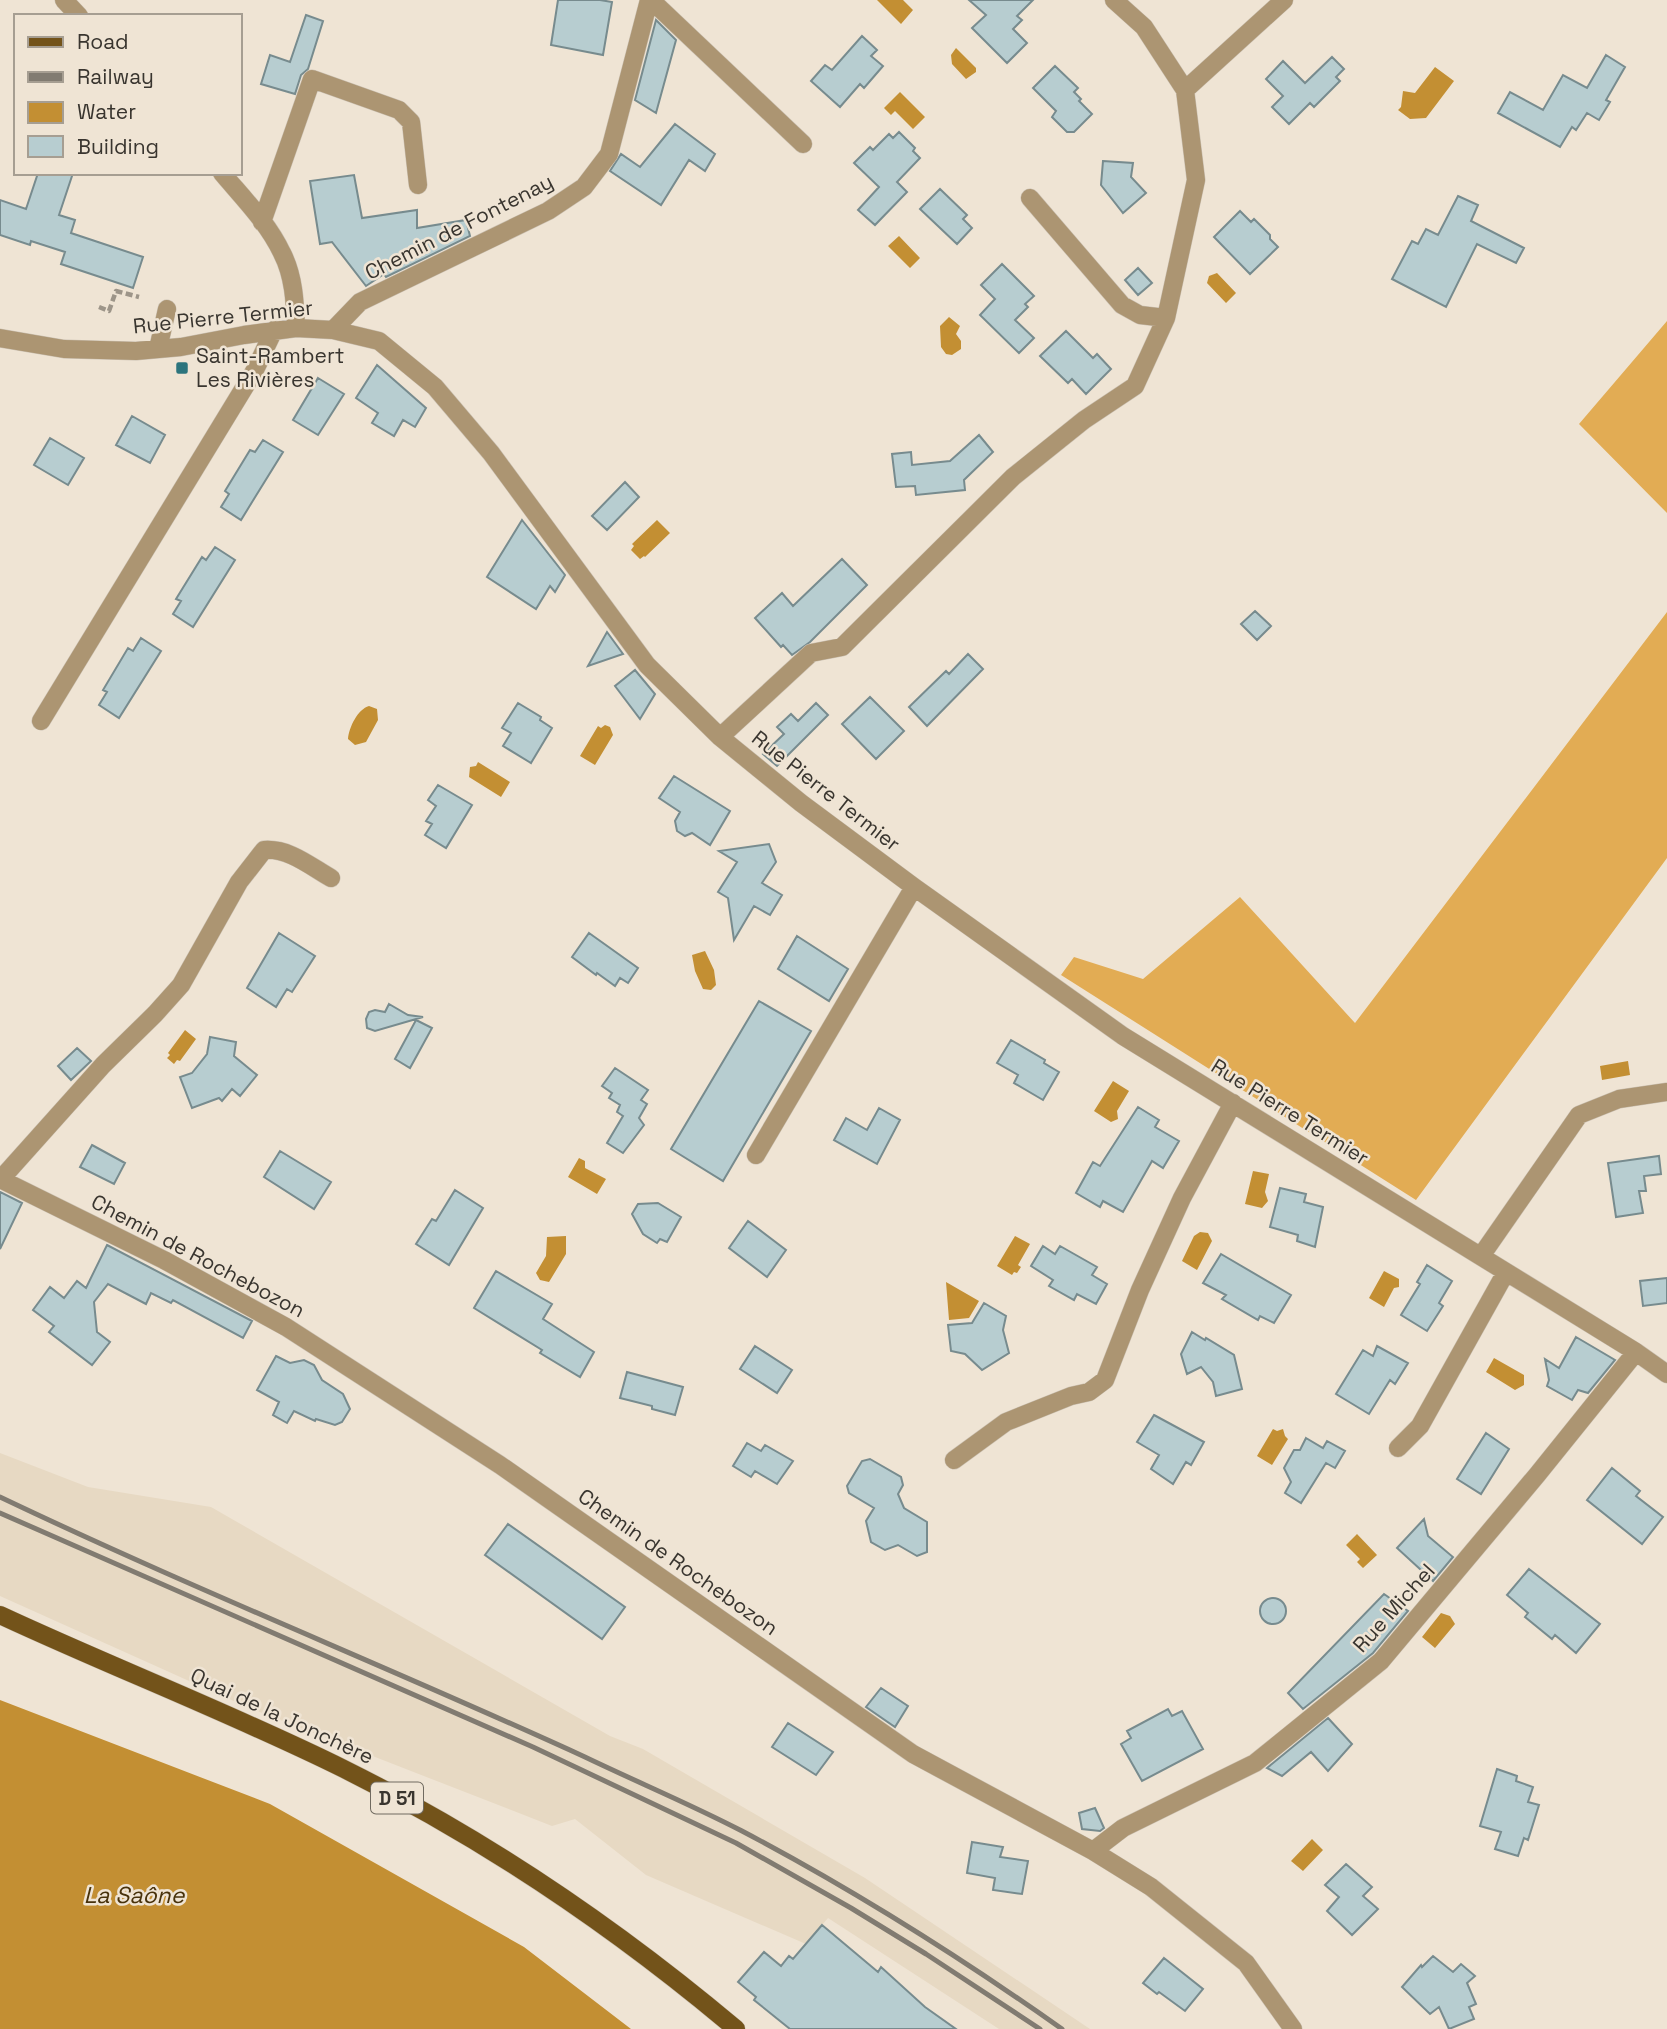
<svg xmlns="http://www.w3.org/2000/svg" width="1667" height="2029" font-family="'Space Grotesk',sans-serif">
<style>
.built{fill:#e7d9c3}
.forest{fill:#e2ac54}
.water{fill:#c38f33}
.building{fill:#b7cdd0;stroke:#778b8e;stroke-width:2}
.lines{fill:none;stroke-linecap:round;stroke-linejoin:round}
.minor-casing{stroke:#cbc1b3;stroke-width:19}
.major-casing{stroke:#cbc1b3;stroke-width:19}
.path{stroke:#9d9589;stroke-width:4.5;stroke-dasharray:7 3.5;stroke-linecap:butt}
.minor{stroke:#ac9572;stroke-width:18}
.major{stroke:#73531a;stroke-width:18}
.rail{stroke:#817b71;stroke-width:5}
.poi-dot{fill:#2c747d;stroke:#efe4d4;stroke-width:2.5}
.labels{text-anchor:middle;stroke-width:5;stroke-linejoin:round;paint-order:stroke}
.shield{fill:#efe4d4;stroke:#706a60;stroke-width:2}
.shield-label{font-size:19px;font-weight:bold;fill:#39352f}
.street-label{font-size:21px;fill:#39352f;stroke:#efe4d4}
.poi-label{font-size:21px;fill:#39352f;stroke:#efe4d4;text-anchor:start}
.water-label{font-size:23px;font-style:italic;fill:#48320b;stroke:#efe4d4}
</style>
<rect width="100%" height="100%" fill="#efe4d4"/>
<path class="built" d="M 0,1453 L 88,1487 L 211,1507 L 610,1736 L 643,1749 L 865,1878 L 1090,2029 L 999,2029 L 828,1918 L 806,1944 L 646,1875 L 575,1819 L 552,1826 L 247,1707 L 0,1596 Z"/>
<path class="forest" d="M 1667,321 L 1667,513 L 1579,424 Z
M 1667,612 L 1667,858 L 1416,1200 L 1061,975 L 1074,957 L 1143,979 L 1240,897 L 1355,1023 Z"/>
<path class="water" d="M 877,0 L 903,0 L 913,10 L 901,24 Z
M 956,48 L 976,68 L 976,72 L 966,79 L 952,64 L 951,55 Z
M 1435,67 L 1454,81 L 1426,118 L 1410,119 L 1398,110 L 1401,107 L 1403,91 L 1415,93 Z
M 900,92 L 925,117 L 913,129 L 895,111 L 891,115 L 884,108 Z
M 899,236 L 920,258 L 910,268 L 888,246 Z
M 1217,273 L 1236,293 L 1226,303 L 1207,283 L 1209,276 Z
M 949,317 L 960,326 L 956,334 L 961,341 L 961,349 L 952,355 L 946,354 L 941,347 L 940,326 Z
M 657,520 L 670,533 L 645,557 L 644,556 L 640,559 L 631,550 L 634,546 L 632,544 Z
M 369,706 L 377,709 L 378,720 L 366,742 L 355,745 L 348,739 C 349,727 358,709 369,706 Z
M 605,725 L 610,727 L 613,735 L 595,765 L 580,756 L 598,726 L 601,728 Z
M 478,762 L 510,782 L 501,797 L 469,777 L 470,767 L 476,766 Z
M 705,951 L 714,970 L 716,985 L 711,990 L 703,989 L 695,971 L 692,955 Z
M 185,1030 L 196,1039 L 180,1061 L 177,1060 L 174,1064 L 167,1058 L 170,1055 L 168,1053 Z
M 1628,1061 L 1630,1075 L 1602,1080 L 1600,1066 Z
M 1113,1081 L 1129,1091 L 1117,1111 L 1118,1119 L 1111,1122 L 1094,1111 Z
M 579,1158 L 585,1161 L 585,1168 L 606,1179 L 597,1194 L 568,1177 Z
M 1253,1171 L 1269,1174 L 1265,1192 L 1268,1201 L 1262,1208 L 1245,1204 Z
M 1200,1232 L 1208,1233 L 1212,1241 L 1197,1270 L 1182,1261 L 1194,1236 Z
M 566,1236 L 566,1254 L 549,1282 L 540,1280 L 536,1273 L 546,1256 L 547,1237 Z
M 1015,1236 L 1030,1244 L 1018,1265 L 1021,1267 L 1017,1273 L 1014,1272 L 1012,1275 L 997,1266 Z
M 1384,1271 L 1399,1279 L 1399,1287 L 1394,1288 L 1384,1307 L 1369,1298 Z
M 946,1282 L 979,1301 L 969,1318 L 949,1320 Z
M 1494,1358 L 1524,1375 L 1524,1385 L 1515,1390 L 1486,1372 Z
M 1273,1429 L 1277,1431 L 1283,1429 L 1285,1436 L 1288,1439 L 1272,1465 L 1257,1456 Z
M 1357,1534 L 1377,1555 L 1363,1568 L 1357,1562 L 1360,1559 L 1346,1545 Z
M 1441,1613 L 1450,1616 L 1455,1624 L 1435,1648 L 1422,1637 Z
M 0,1700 L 270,1804 L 524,1947 L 631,2029 L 0,2029 Z
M 1312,1839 L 1323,1850 L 1303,1871 L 1291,1861 Z"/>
<path class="building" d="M 558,0 L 600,0 L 612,2 L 603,55 L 551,45 Z
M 969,0 L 1033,0 L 1017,16 L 1022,20 L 1013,29 L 1027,43 L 1007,63 L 972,28 L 986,15 Z
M 306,15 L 323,21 L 308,69 L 301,75 L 295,94 L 261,84 L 270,55 L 290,62 Z
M 656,20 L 676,40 L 656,113 L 635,100 Z
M 862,36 L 877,50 L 871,56 L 883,66 L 864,88 L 860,84 L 840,107 L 811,81 L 825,65 L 832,70 Z
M 1606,55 L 1625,67 L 1606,100 L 1610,102 L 1599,120 L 1587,113 L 1576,130 L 1572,127 L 1560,147 L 1498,113 L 1510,92 L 1543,110 L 1563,75 L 1587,88 Z
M 1332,57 L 1344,69 L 1336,77 L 1340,81 L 1314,107 L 1310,103 L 1289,124 L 1272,107 L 1283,96 L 1266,79 L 1283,61 L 1305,83 Z
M 1055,66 L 1078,88 L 1074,92 L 1081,99 L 1079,101 L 1092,114 L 1074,132 L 1067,132 L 1052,117 L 1056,111 L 1033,88 Z
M 675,124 L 715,154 L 705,171 L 689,160 L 661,205 L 610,171 L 621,154 L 640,167 Z
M 899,132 L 915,148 L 913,151 L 920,158 L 897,182 L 907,192 L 875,225 L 858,210 L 879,187 L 854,163 L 870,147 L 873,150 L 889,134 L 893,138 Z
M 1103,161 L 1133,163 L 1131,177 L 1146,193 L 1123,213 L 1101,185 Z
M 38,173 L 73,173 L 59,215 L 75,220 L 71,233 L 143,257 L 133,288 L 61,264 L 65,252 L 31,241 L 30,245 L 0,235 L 0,200 L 26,209 Z
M 354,175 L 362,218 L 417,210 L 417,228 L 466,220 L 470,236 L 386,277 L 384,274 L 366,286 L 332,242 L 320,244 L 310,181 Z
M 940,189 L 967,215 L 963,219 L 972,228 L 957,244 L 920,209 Z
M 1458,196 L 1478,205 L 1471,221 L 1524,248 L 1516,263 L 1477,244 L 1446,307 L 1392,279 L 1412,241 L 1418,244 L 1426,229 L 1438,235 Z
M 1240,211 L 1251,222 L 1254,219 L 1270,235 L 1270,239 L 1278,247 L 1250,274 L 1214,237 Z
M 1002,264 L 1034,296 L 1025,304 L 1028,307 L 1015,320 L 1034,338 L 1019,353 L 980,315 L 995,299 L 981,285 Z
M 1138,268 L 1152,283 L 1138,295 L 1125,280 Z
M 1066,331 L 1093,358 L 1097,354 L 1111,369 L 1086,394 L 1072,379 L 1068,383 L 1040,356 Z
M 377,365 L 426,408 L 415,427 L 403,420 L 394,436 L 372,423 L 378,413 L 356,398 Z
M 318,378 L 344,394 L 318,435 L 293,420 Z
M 132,416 L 165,435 L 150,463 L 116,445 Z
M 979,435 L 993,452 L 964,480 L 965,490 L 916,495 L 915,486 L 896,487 L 892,454 L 911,452 L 912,465 L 950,461 Z
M 50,438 L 84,458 L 68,485 L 34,465 Z
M 263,440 L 283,452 L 241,520 L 221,507 L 229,494 L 225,491 L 250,450 L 255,452 Z
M 625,482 L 639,497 L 607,530 L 592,516 Z
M 522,520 L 565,575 L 555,592 L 550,586 L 536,609 L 487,577 Z
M 215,547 L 235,560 L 193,627 L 173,614 L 181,601 L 176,599 L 202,557 L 206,560 Z
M 842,559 L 867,585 L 810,642 L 792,655 L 783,645 L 781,647 L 755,618 L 782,593 L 793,606 Z
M 1255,611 L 1271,626 L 1257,640 L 1241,624 Z
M 607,632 L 623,654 L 588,666 Z
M 141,638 L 161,651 L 119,718 L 99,705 L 107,692 L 103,690 L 128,648 L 133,651 Z
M 968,654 L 983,669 L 927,726 L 909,707 L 946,671 L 949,674 Z
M 635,670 L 655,694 L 640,719 L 615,686 Z
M 870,697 L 904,731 L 876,759 L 842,724 Z
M 518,703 L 541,717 L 540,720 L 552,728 L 531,763 L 503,746 L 511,733 L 502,728 Z
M 816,703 L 828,715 L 777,766 L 763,754 L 784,734 L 777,727 L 791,714 L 798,721 Z
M 674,776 L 730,811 L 710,845 L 692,833 L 685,836 L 677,831 L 675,821 L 680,812 L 659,798 Z
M 438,785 L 472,805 L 446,848 L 425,835 L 432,824 L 426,821 L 436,806 L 428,800 Z
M 769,844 L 776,862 L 762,883 L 782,895 L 770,915 L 754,906 L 734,940 L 728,898 L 718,892 L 737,862 L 719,851 Z
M 279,933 L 315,956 L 292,992 L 287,989 L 276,1007 L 247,988 Z
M 589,933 L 638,968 L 628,983 L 620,978 L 615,986 L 597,973 L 596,975 L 572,957 Z
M 797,936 L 848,969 L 829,1001 L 778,969 Z
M 759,1001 L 811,1031 L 723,1181 L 671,1149 Z
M 389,1004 L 408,1015 L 423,1017 L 375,1031 L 367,1028 L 366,1019 L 369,1012 L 375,1010 L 385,1012 Z
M 416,1020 L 432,1028 L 410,1068 L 395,1059 Z
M 210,1037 L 236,1042 L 234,1056 L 257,1075 L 240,1096 L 232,1089 L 222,1101 L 219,1098 L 192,1108 L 180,1077 L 192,1073 L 207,1054 Z
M 1011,1040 L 1045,1060 L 1044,1063 L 1059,1072 L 1043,1100 L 1014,1083 L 1018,1075 L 997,1063 Z
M 77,1048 L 91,1061 L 71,1080 L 58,1066 Z
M 615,1068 L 648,1090 L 641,1100 L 647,1104 L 639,1118 L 644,1125 L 623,1153 L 607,1143 L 623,1116 L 617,1112 L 620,1105 L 609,1098 L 612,1093 L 602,1086 Z
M 1138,1107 L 1159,1120 L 1155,1127 L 1179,1141 L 1163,1168 L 1152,1161 L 1123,1212 L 1103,1201 L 1100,1207 L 1076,1193 L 1093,1162 L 1100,1166 Z
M 879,1108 L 900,1120 L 877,1164 L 834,1140 L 846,1118 L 867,1130 Z
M 92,1145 L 125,1163 L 114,1184 L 80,1167 Z
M 280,1151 L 331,1182 L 314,1209 L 264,1177 Z
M 1659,1156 L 1661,1174 L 1644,1176 L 1646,1191 L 1639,1191 L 1643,1213 L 1616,1217 L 1608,1163 Z
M 1280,1188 L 1306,1194 L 1304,1202 L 1323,1207 L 1315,1247 L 1297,1241 L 1298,1235 L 1270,1227 Z
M 455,1190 L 483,1208 L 449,1265 L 416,1244 L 432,1219 L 436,1221 Z
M 0,1192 L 22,1203 L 0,1249 Z
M 658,1203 L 681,1217 L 667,1242 L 660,1239 L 657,1243 L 643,1234 L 632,1214 L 638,1204 Z
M 748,1221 L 786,1250 L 767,1277 L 729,1248 Z
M 107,1245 L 252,1321 L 243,1338 L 173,1300 L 171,1303 L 151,1293 L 146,1304 L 108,1284 L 94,1302 L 97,1332 L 110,1342 L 92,1365 L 49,1332 L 54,1326 L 33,1310 L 50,1287 L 64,1298 L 77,1281 L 86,1288 Z
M 1043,1246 L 1055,1254 L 1060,1246 L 1097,1267 L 1092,1275 L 1107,1284 L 1096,1304 L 1077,1294 L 1074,1300 L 1049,1286 L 1053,1280 L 1031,1266 Z
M 1221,1254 L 1291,1295 L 1274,1323 L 1260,1316 L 1258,1320 L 1222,1299 L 1226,1295 L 1203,1283 Z
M 1427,1265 L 1452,1281 L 1439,1303 L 1443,1306 L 1427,1331 L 1401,1315 L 1420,1284 L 1417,1282 Z
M 496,1271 L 552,1304 L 543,1319 L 594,1352 L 580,1377 L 540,1353 L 542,1350 L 474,1308 Z
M 1667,1278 L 1667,1303 L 1643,1306 L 1640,1281 Z
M 984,1303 L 1006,1316 L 1003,1330 L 1009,1353 L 982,1370 L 965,1354 L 951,1351 L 948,1325 L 972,1323 Z
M 1192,1332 L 1205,1340 L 1206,1338 L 1234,1355 L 1242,1389 L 1216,1396 L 1213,1382 L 1201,1367 L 1187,1374 L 1181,1354 Z
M 1576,1337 L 1615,1360 L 1588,1393 L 1578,1390 L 1572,1400 L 1547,1386 L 1549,1380 L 1545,1359 L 1559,1368 Z
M 755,1346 L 792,1370 L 777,1393 L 740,1369 Z
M 1377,1346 L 1408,1363 L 1395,1384 L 1390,1380 L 1369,1414 L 1336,1394 L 1363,1350 L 1373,1356 Z
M 276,1356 L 290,1363 L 304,1360 L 314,1365 L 322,1380 L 343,1394 L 350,1409 L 342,1422 L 335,1425 L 316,1419 L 315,1421 L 294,1411 L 287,1423 L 273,1415 L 279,1402 L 257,1390 Z
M 627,1372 L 683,1387 L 675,1415 L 652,1409 L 652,1406 L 620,1398 Z
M 1154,1415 L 1204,1442 L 1191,1465 L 1186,1462 L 1173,1484 L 1151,1469 L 1159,1455 L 1137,1442 Z
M 1486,1433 L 1509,1449 L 1481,1494 L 1457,1479 Z
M 1306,1438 L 1323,1448 L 1327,1441 L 1345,1451 L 1335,1468 L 1326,1463 L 1301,1503 L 1285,1493 L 1291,1482 L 1284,1468 L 1294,1450 L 1300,1450 Z
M 747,1443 L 761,1451 L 765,1445 L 793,1461 L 777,1484 L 755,1471 L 751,1477 L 733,1466 Z
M 870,1459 L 901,1477 L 903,1485 L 898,1494 L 904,1508 L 927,1522 L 927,1552 L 917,1556 L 898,1545 L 885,1550 L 871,1542 L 866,1521 L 874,1508 L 849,1493 L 847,1486 L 862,1461 Z
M 1612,1468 L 1640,1491 L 1636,1496 L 1663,1517 L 1642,1544 L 1587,1500 Z
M 1424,1519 L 1428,1536 L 1453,1557 L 1433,1581 L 1397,1548 Z
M 508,1524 L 625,1607 L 602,1639 L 485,1555 Z
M 1529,1569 L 1600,1624 L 1576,1653 L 1555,1635 L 1552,1639 L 1525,1617 L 1528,1613 L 1507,1595 Z
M 1384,1594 L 1408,1611 L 1373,1653 L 1303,1709 L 1288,1693 Z
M1260 1611a13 13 0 1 1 26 0a13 13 0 1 1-26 0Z
M 881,1688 L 908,1706 L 895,1727 L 866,1707 Z
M 1168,1709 L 1172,1716 L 1182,1711 L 1203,1749 L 1142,1781 L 1121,1744 L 1131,1738 L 1127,1731 Z
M 1328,1718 L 1352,1744 L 1328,1771 L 1311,1752 L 1282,1776 L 1267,1768 Z
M 788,1723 L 833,1752 L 816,1775 L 772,1747 Z
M 1497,1769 L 1517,1776 L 1516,1781 L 1533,1787 L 1528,1802 L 1539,1805 L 1528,1840 L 1524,1838 L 1518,1856 L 1495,1849 L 1501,1832 L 1480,1826 Z
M 1095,1808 L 1104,1828 L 1100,1831 L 1082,1829 L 1079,1813 Z
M 972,1842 L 1003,1847 L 1000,1857 L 1028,1861 L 1022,1894 L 993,1890 L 995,1878 L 967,1873 Z
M 1346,1864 L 1372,1887 L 1363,1896 L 1378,1909 L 1352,1935 L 1327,1911 L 1339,1897 L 1325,1885 Z
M 822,1925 L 878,1972 L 881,1967 L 925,2007 L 956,2029 L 790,2029 L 754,2000 L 756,1997 L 738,1982 L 764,1952 L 781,1966 L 789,1956 L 793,1959 Z
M 1433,1956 L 1453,1972 L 1461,1964 L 1475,1976 L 1467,1983 L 1476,2004 L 1469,2007 L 1474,2019 L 1449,2029 L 1439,2007 L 1430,2014 L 1402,1987 L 1421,1965 L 1422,1967 Z
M 1164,1958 L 1203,1989 L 1185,2011 L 1159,1992 L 1157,1994 L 1143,1983 Z"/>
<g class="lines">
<g class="minor-casing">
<path id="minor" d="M 64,0 L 79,16
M 651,0 L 803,144
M 1185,90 L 1284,0
M 222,173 C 243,198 268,223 282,253 C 294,276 295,303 296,328
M 1030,198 L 1122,305 L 1140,315 L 1166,318 L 1196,180 L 1185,90 L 1144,27 L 1114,0
M 262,222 L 312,79 L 399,110 L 411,122 L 418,185
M 333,330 L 360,302 L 548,211 L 584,187 L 609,154 L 649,0
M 0,338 L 64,349 L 136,351 L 181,347 L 244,335 L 296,328 L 333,330 L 379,341 L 435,387 L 491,453 L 647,665 L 720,737 L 801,803 L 914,887 L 1123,1036 L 1636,1352 L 1667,1374
M 158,349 L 167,309
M 41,721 L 255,370 L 274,330
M 720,737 L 811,653 L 842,647 L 1013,477 L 1084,420 L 1135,386 L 1166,318
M 756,1155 L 914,887
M 0,1179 L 164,1260 L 286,1327 L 500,1465 L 913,1754 L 1093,1851 L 1151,1887 L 1246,1963 L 1293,2029
M 1,1179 L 103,1065 L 155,1014 L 181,985 L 239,882 L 264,850 C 289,848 310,866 331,878
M 1481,1256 L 1579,1115 L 1619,1099 L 1667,1092
M 1398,1448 L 1420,1426 L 1506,1272
M 954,1460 L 1006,1422 L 1071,1396 L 1089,1392 L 1105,1380 L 1140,1290 L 1182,1198 L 1233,1103
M 1093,1851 L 1123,1828 L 1255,1763 L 1381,1661 L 1537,1475 L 1636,1352"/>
</g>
<g class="major-casing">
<path id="major" d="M 0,1615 C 114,1668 231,1713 344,1769 C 485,1839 616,1928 736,2029"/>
</g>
<path class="path" d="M 99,307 L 109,311 L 116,291 L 139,297"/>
<use href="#minor" class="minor"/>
<use href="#major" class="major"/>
<path class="rail" d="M 0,1497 C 193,1589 391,1668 585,1757 C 637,1782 690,1804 742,1831 C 852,1889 960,1957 1062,2029
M 0,1513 L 533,1747 L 736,1843 L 851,1908 L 926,1954 L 1040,2029"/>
</g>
<rect class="poi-dot" x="175" y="361" width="14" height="14" rx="3.5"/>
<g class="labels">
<rect class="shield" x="371" y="1782.5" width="52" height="31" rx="5"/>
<g class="shield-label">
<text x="397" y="1805">D 51</text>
</g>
<g class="street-label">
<text transform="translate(459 227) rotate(-27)" y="7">Chemin de Fontenay</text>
<text transform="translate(223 317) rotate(-6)" y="7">Rue Pierre Termier</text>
<text transform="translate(826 791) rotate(38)" y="7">Rue Pierre Termier</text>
<text transform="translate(1290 1112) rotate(32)" y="7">Rue Pierre Termier</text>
<text transform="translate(198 1256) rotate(28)" y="7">Chemin de Rochebozon</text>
<text transform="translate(678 1562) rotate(35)" y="7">Chemin de Rochebozon</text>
<text transform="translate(1394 1608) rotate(-48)" y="7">Rue Michel</text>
<text transform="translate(282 1716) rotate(25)" y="7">Quai de la Jonchère</text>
</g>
<g class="poi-label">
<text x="196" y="363">Saint-Rambert<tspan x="196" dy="24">Les Rivières</tspan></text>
</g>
<g class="water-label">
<text x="134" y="1903">La Saône</text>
</g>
</g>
<rect x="14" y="14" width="228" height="161" fill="#efe4d4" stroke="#a69e92" stroke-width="2"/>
<rect x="28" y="37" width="35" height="10" fill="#73531a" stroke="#a69e92" stroke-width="2"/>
<text x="77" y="49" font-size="21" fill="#39352f">Road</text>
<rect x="28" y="72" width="35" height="10" fill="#817b71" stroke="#a69e92" stroke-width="2"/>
<text x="77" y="84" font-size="21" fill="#39352f">Railway</text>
<rect x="28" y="102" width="35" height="21" fill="#c38f33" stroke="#a69e92" stroke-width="2"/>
<text x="77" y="119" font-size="21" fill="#39352f">Water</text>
<rect x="28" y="136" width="35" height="21" fill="#b7cdd0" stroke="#a69e92" stroke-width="2"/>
<text x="77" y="154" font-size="21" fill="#39352f">Building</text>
</svg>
